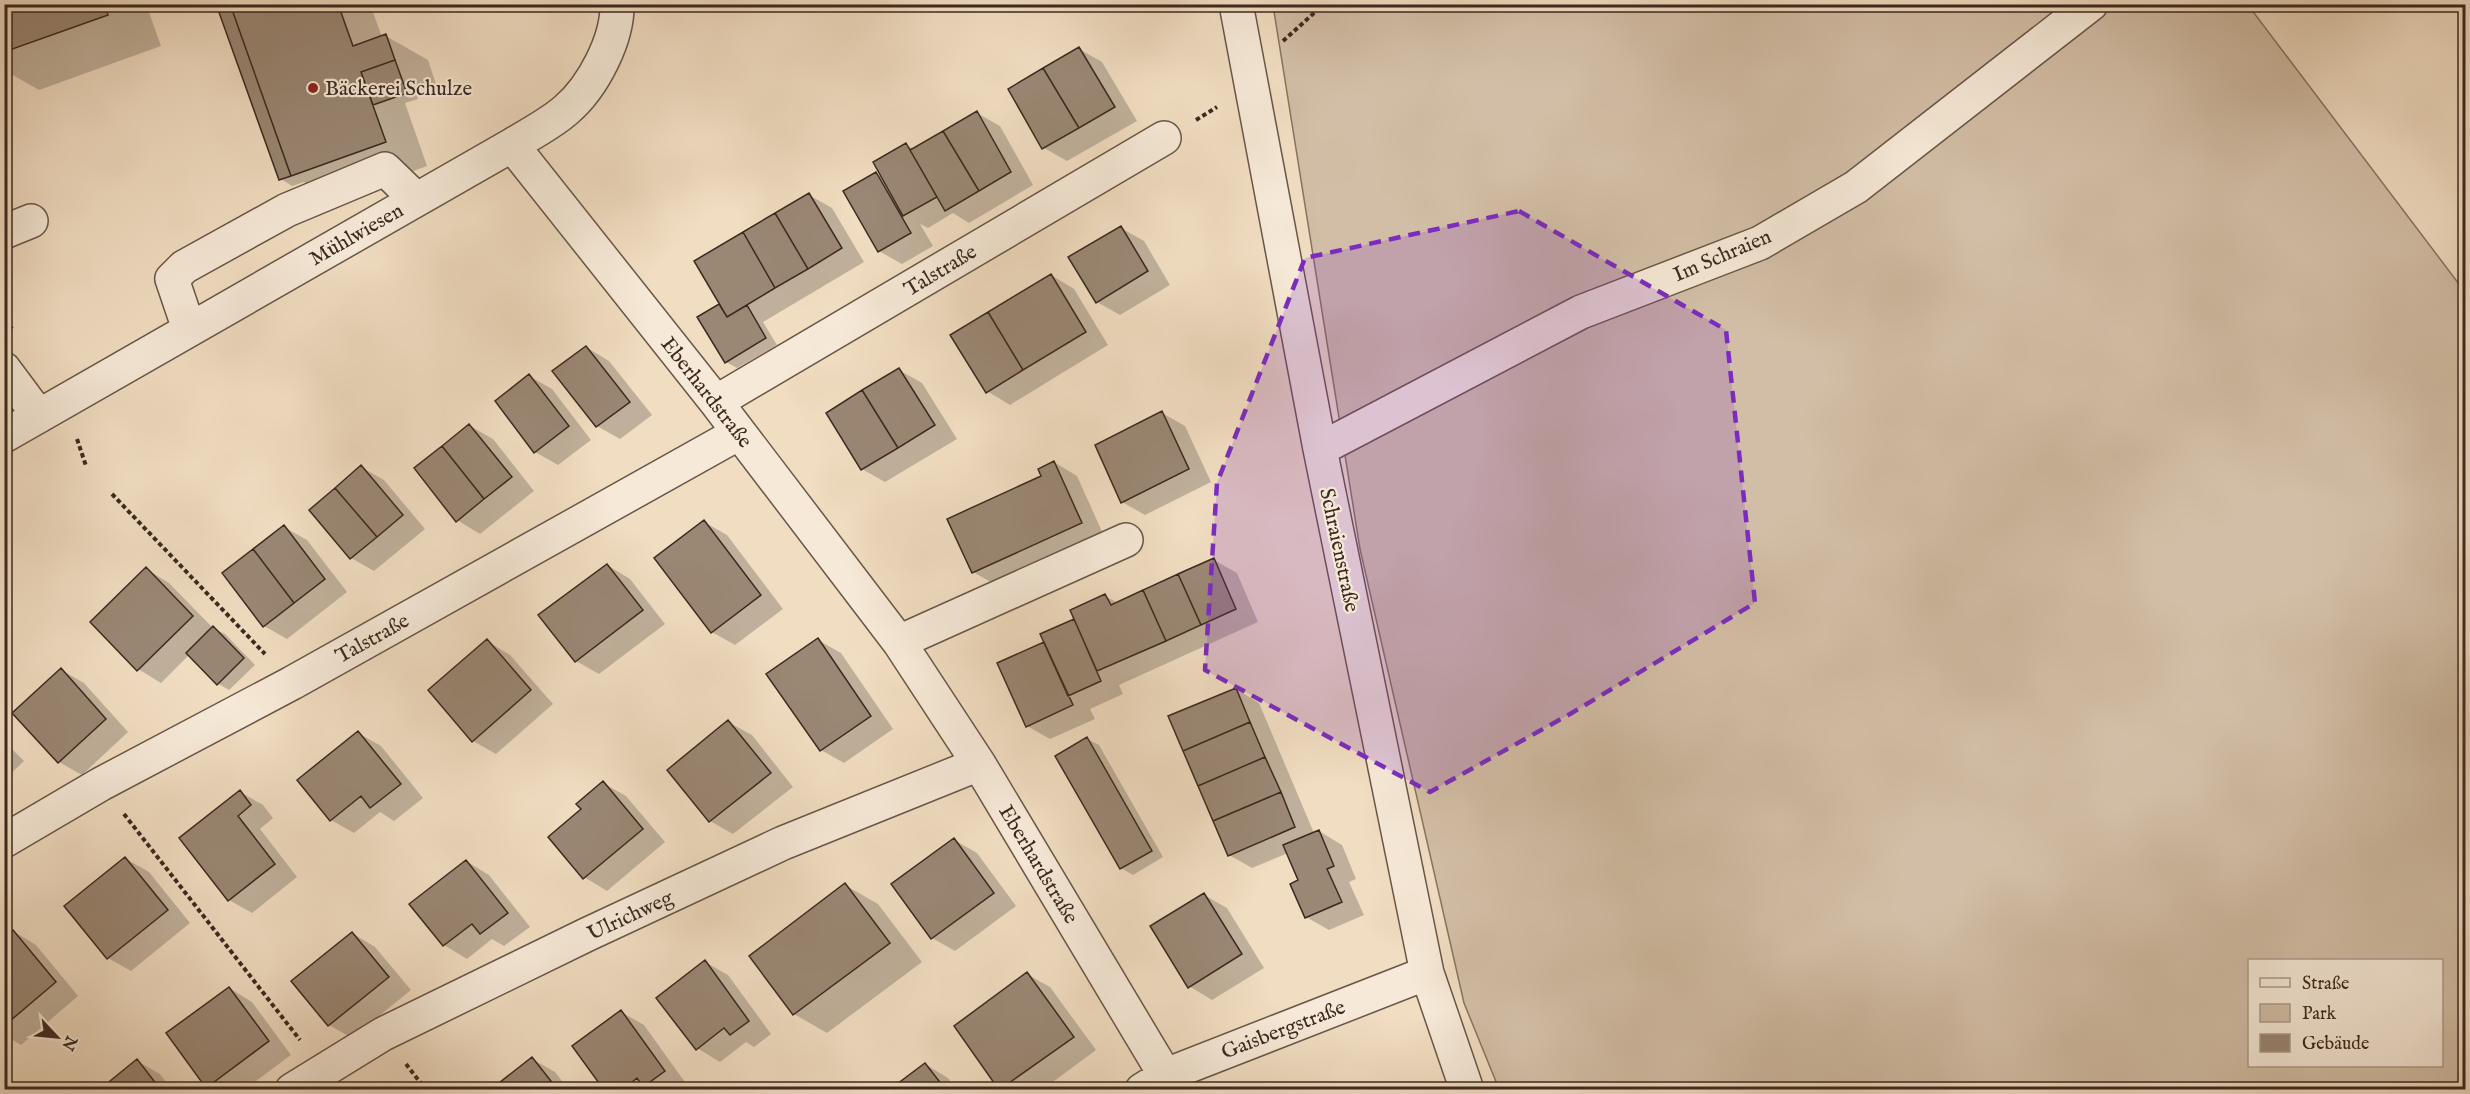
<svg xmlns="http://www.w3.org/2000/svg" width="2470" height="1094" font-family="'IM FELL English',serif">
<style>
.green{fill:#d2bea6;stroke:#867462;stroke-width:1.5;fill-rule:evenodd}
.shadow{fill:#0003}
.building{fill:#9a8774;stroke:#3b291f;stroke-width:1.5}
.lines{fill:none;stroke-linecap:round;stroke-linejoin:round}
.minor-casing{stroke:#685648;stroke-width:36}
.path{stroke:#3b291f;stroke-width:4;stroke-dasharray:4.5 3;stroke-linecap:butt}
.minor{stroke:#f6e9d7;stroke-width:33}
.marked{fill:#7b2cbf;fill-opacity:0.2;stroke:#7b2cbf;stroke-width:4.5;stroke-dasharray:12 8;stroke-linejoin:round}
.poi-dot{fill:#8f2418;stroke:#f6e9d7;stroke-width:2}
.labels{text-anchor:middle;stroke-width:4.5;stroke-linejoin:round;paint-order:stroke}
.poi-label{font-size:21px;fill:#3b291f;stroke:#f6e9d7;text-anchor:start}
.street-label{font-size:21px;fill:#3b291f;stroke:#f6e9d7}
</style>
<rect width="100%" height="100%" fill="#f1ddc2"/>
<filter id="stains"><feTurbulence type="fractalNoise" baseFrequency=".00333" numOctaves="4"/><feColorMatrix values="0 0 0 0 .2 0 0 0 0 .09 0 0 0 0 .02 0 0 0 .5 -.17"/></filter>
<radialGradient id="worn" r=".72"><stop offset=".6" stop-color="#630" stop-opacity="0"/><stop offset="1" stop-color="#630" stop-opacity=".3"/></radialGradient>
<path class="green" d="M 1273,5 L 2248,5 L 2465,292 L 2465,1089 L 1499,1089 L 1464,1003 L 1360,549 ZM 2250,960 L 2442,960 L 2442,1066 L 2250,1066 Z"/>
<path class="shadow" d="M 4,4 L 146,4 L 161,46 L 39,90 L 4,70 Z
M 218,4 L 370,4 L 382,37 L 386,36 L 428,60 L 436,84 L 415,91 L 418,99 L 405,103 L 427,166 L 334,200 L 304,182 L 292,186 L 281,179 Z
M 1079,49 L 1102,62 L 1137,121 L 1067,161 L 1044,148 L 1010,90 Z
M 977,113 L 1000,126 L 1033,185 L 969,223 L 953,213 L 928,228 L 920,224 L 933,246 L 902,264 L 879,251 L 876,174 L 884,178 L 906,145 L 914,149 Z
M 809,195 L 832,208 L 864,262 L 763,322 L 777,345 L 737,368 L 726,362 L 719,306 L 724,308 Z
M 1121,228 L 1144,241 L 1170,285 L 1120,315 L 1097,302 L 1071,258 Z
M 1051,275 L 1074,289 L 1108,345 L 1010,405 L 987,391 Z
M 586,347 L 609,361 L 652,415 L 620,439 L 597,426 Z
M 899,370 L 922,383 L 957,439 L 885,482 L 862,469 Z
M 529,376 L 552,389 L 591,440 L 558,465 L 535,452 Z
M 1162,413 L 1185,426 L 1211,482 L 1145,515 L 1122,502 Z
M 470,426 L 493,439 L 534,491 L 480,534 L 457,520 Z
M 1054,462 L 1077,476 L 1104,536 L 996,585 L 973,572 Z
M 361,467 L 384,480 L 425,529 L 374,571 L 351,558 L 311,510 Z
M 704,522 L 727,535 L 783,609 L 735,645 L 712,632 Z
M 284,527 L 307,540 L 347,592 L 287,639 L 264,626 Z
M 1214,560 L 1237,573 L 1258,622 L 1119,685 L 1123,694 L 1090,709 L 1095,719 L 1050,739 L 1027,726 L 1046,643 L 1105,596 L 1118,603 Z
M 607,565 L 630,579 L 665,624 L 599,674 L 576,661 Z
M 146,569 L 169,583 L 213,628 L 225,634 L 255,665 L 229,690 L 217,683 L 190,654 L 161,683 L 138,669 Z
M 818,640 L 841,653 L 893,729 L 844,763 L 821,750 Z
M 487,641 L 510,655 L 553,704 L 496,754 L 473,741 Z
M 61,670 L 84,683 L 128,732 L 82,775 L 59,762 Z
M 1236,689 L 1259,703 L 1314,833 L 1319,831 L 1342,845 L 1356,879 L 1349,882 L 1364,915 L 1329,930 L 1306,917 L 1300,881 L 1288,853 L 1252,868 L 1229,855 Z
M 728,722 L 752,735 L 793,787 L 733,834 L 710,821 L 669,770 Z
M 358,733 L 381,746 L 423,798 L 394,821 L 380,812 L 354,833 L 331,820 Z
M 1087,739 L 1099,745 L 1163,857 L 1133,875 L 1121,868 Z
M 4,741 L 24,761 L 4,780 Z
M 603,783 L 626,796 L 665,842 L 607,891 L 584,877 L 583,810 Z
M 240,792 L 263,805 L 273,818 L 260,829 L 297,877 L 252,913 L 229,900 Z
M 954,840 L 977,853 L 1016,906 L 955,951 L 932,938 L 893,885 Z
M 126,859 L 149,872 L 190,923 L 131,971 L 108,958 L 66,906 Z
M 466,861 L 489,875 L 530,927 L 504,946 L 492,939 L 467,959 L 444,945 Z
M 845,885 L 878,904 L 922,962 L 827,1033 L 794,1014 Z
M 1204,895 L 1227,908 L 1264,968 L 1212,1000 L 1189,986 Z
M 13,931 L 36,945 L 78,996 L 21,1045 L 4,1035 L 4,939 Z
M 352,933 L 375,947 L 411,990 L 352,1038 L 329,1025 Z
M 705,962 L 728,975 L 771,1034 L 754,1047 L 746,1042 L 720,1062 L 697,1048 Z
M 1027,974 L 1050,987 L 1096,1050 L 1042,1090 L 1001,1090 L 956,1027 Z
M 229,988 L 252,1002 L 291,1055 L 244,1090 L 212,1090 L 207,1087 Z
M 621,1012 L 644,1025 L 687,1085 L 680,1090 L 606,1090 Z
M 532,1059 L 555,1072 L 569,1090 L 493,1090 Z
M 137,1061 L 160,1074 L 172,1090 L 102,1090 Z
M 925,1064 L 948,1078 L 957,1090 L 892,1090 Z"/>
<path class="building" d="M 4,4 L 104,4 L 108,15 L 4,52 Z
M 216,4 L 230,4 L 291,176 L 279,180 Z
M 230,4 L 338,4 L 353,46 L 386,34 L 395,60 L 361,72 L 386,142 L 291,176 Z
M 1079,47 L 1115,107 L 1079,128 L 1043,68 Z
M 395,60 L 407,93 L 373,105 L 361,72 Z
M 1043,68 L 1079,128 L 1042,149 L 1008,89 Z
M 977,111 L 1011,172 L 979,191 L 943,131 Z
M 943,131 L 979,191 L 945,211 L 910,150 Z
M 906,143 L 937,197 L 903,216 L 873,162 Z
M 876,172 L 911,233 L 878,252 L 843,191 Z
M 809,193 L 842,248 L 808,269 L 775,213 Z
M 775,213 L 808,269 L 775,288 L 743,232 Z
M 1121,226 L 1148,271 L 1096,303 L 1068,257 Z
M 743,232 L 775,288 L 727,317 L 694,261 Z
M 1051,274 L 1086,332 L 1023,370 L 988,312 Z
M 719,304 L 727,317 L 747,305 L 766,338 L 725,363 L 697,317 Z
M 988,312 L 1023,370 L 986,393 L 950,335 Z
M 586,346 L 630,402 L 596,427 L 552,371 Z
M 899,368 L 935,425 L 898,448 L 862,390 Z
M 529,374 L 569,426 L 534,453 L 495,401 Z
M 862,390 L 898,448 L 861,470 L 826,413 Z
M 1162,411 L 1189,469 L 1121,503 L 1095,445 Z
M 469,424 L 512,477 L 484,499 L 442,446 Z
M 442,446 L 484,499 L 456,522 L 414,468 Z
M 1054,461 L 1082,523 L 972,573 L 947,519 L 1041,476 L 1038,469 Z
M 361,465 L 403,515 L 377,537 L 335,488 Z
M 335,488 L 377,537 L 350,559 L 309,510 Z
M 704,520 L 761,595 L 711,633 L 654,558 Z
M 284,525 L 325,579 L 294,603 L 253,549 Z
M 253,549 L 294,603 L 263,627 L 222,573 Z
M 1214,558 L 1236,609 L 1201,625 L 1178,574 Z
M 607,564 L 643,610 L 575,662 L 538,615 Z
M 146,567 L 193,616 L 137,671 L 90,622 Z
M 1178,574 L 1201,625 L 1166,641 L 1143,590 Z
M 1143,590 L 1166,641 L 1097,671 L 1070,610 L 1105,594 L 1111,605 Z
M 1074,619 L 1101,681 L 1068,696 L 1040,634 Z
M 213,626 L 244,658 L 217,685 L 186,653 Z
M 818,638 L 871,716 L 820,751 L 766,674 Z
M 487,639 L 531,690 L 472,742 L 428,690 Z
M 1044,642 L 1073,705 L 1026,727 L 997,663 Z
M 61,668 L 106,719 L 58,763 L 12,713 Z
M 1236,688 L 1250,722 L 1183,751 L 1168,716 Z
M 728,720 L 771,773 L 709,822 L 667,770 Z
M 1250,722 L 1265,757 L 1198,786 L 1183,751 Z
M 358,731 L 401,784 L 370,808 L 361,796 L 330,821 L 297,780 Z
M 1087,737 L 1152,851 L 1120,869 L 1055,756 Z
M 1265,757 L 1281,792 L 1213,821 L 1198,786 Z
M 603,781 L 643,829 L 583,879 L 548,837 L 581,809 L 576,804 Z
M 240,790 L 251,805 L 238,816 L 275,864 L 228,901 L 179,838 Z
M 1281,792 L 1295,827 L 1228,856 L 1213,821 Z
M 1319,830 L 1334,866 L 1327,869 L 1342,902 L 1305,918 L 1290,884 L 1298,880 L 1283,845 Z
M 954,838 L 994,893 L 931,939 L 891,884 Z
M 125,857 L 168,910 L 107,959 L 64,906 Z
M 466,860 L 508,913 L 480,934 L 472,924 L 443,946 L 409,904 Z
M 845,883 L 890,943 L 793,1015 L 749,956 Z
M 1204,893 L 1242,954 L 1188,988 L 1150,926 Z
M 13,930 L 56,982 L 4,1026 L 4,937 Z
M 352,932 L 389,977 L 328,1026 L 291,981 Z
M 705,960 L 749,1021 L 730,1035 L 724,1028 L 696,1050 L 656,998 Z
M 1027,972 L 1074,1037 L 999,1090 L 954,1026 Z
M 229,987 L 269,1041 L 206,1088 L 166,1033 Z
M 621,1010 L 665,1071 L 643,1087 L 637,1078 L 622,1090 L 604,1090 L 572,1046 Z
M 532,1057 L 558,1090 L 490,1090 Z
M 137,1059 L 161,1090 L 99,1090 Z
M 925,1063 L 946,1090 L 889,1090 Z"/>
<g class="lines">
<g class="minor-casing">
<path id="minor" d="M 1236,4 L 1320,449 L 1427,973 L 1467,1090
M 512,145 L 716,402 L 899,642 L 979,764 L 1174,1090
M 4,232 L 31,221
M 189,329 L 172,279 L 184,267 L 287,210 L 385,169 L 416,199
M 4,369 L 39,416
M 716,402 L 1164,138
M 4,436 L 512,145 C 530,134 550,124 566,110 C 593,87 618,39 617,4
M 1320,449 L 1581,312 L 1760,243 L 1856,187 L 2091,4
M 899,642 L 1126,540
M 4,841 L 101,784 L 292,683 L 739,433
M 292,1090 L 383,1034 L 586,935 L 783,843 L 979,764
M 1142,1090 L 1166,1075 L 1427,973"/>
</g>
<path class="path" d="M 1283,41 L 1324,4
M 1196,120 L 1217,107
M 4,320 L 14,331
M 77,439 L 86,466
M 112,494 L 265,654
M 124,814 L 300,1040
M 406,1064 L 426,1090"/>
<use href="#minor" class="minor"/>
</g>
<path class="marked" d="M 1519,211 L 1726,330 L 1755,603 L 1570,714 L 1430,792 L 1205,670 L 1217,483 L 1305,258 Z"/>
<circle class="poi-dot" cx="313" cy="88" r="6"/>
<g class="labels">
<g class="poi-label">
<text x="325" y="95">Bäckerei Schulze</text>
</g>
<g class="street-label">
<text transform="translate(356 234) rotate(-30)" y="7">Mühlwiesen</text>
<text transform="translate(1722 255) rotate(-23)" y="7">Im Schraien</text>
<text transform="translate(940 270) rotate(-31)" y="7">Talstraße</text>
<text transform="translate(707 392) rotate(52)" y="7">Eberhardstraße</text>
<text transform="translate(1340 550) rotate(78)" y="7">Schraienstraße</text>
<text transform="translate(372 638) rotate(-29)" y="7">Talstraße</text>
<text transform="translate(1039 864) rotate(59)" y="7">Eberhardstraße</text>
<text transform="translate(630 915) rotate(-25)" y="7">Ulrichweg</text>
<text transform="translate(1283 1029) rotate(-21)" y="7">Gaisbergstraße</text>
</g>
</g>
<rect width="2470" height="1094" fill="none" stroke="#f1ddc2" stroke-width="24"/>
<rect x="6" y="6" width="2458" height="1082" fill="none" stroke="#3b291f" stroke-width="3"/>
<rect x="12" y="12" width="2446" height="1070" fill="none" stroke="#3b291f" stroke-width="1.5"/>
<rect x="2248" y="959" width="195" height="108" fill="#f6e9d7" stroke="#ab9c8d" stroke-width="1.5"/>
<rect x="2260" y="978" width="30" height="9" fill="#f6e9d7" stroke="#ab9c8d" stroke-width="1.5"/>
<text x="2302" y="989" font-size="18" fill="#3b291f">Straße</text>
<rect x="2260" y="1004" width="30" height="18" fill="#d2bea6" stroke="#ab9c8d" stroke-width="1.5"/>
<text x="2302" y="1019" font-size="18" fill="#3b291f">Park</text>
<rect x="2260" y="1034" width="30" height="18" fill="#9a8774" stroke="#ab9c8d" stroke-width="1.5"/>
<text x="2302" y="1049" font-size="18" fill="#3b291f">Gebäude</text>
<g transform="translate(57 1037) rotate(116)" stroke="#f6e9d7" stroke-width="4.5" paint-order="stroke">
<path d="M0-4.5L10 22L0 15L-10 22Z" fill="#3b291f"/>
<text y="-9" font-size="16" font-weight="bold" text-anchor="middle" fill="#3b291f">N</text>
</g>
<rect width="100%" height="100%" filter="url(#stains)"/>
<rect width="100%" height="100%" fill="url(#worn)"/>
</svg>
